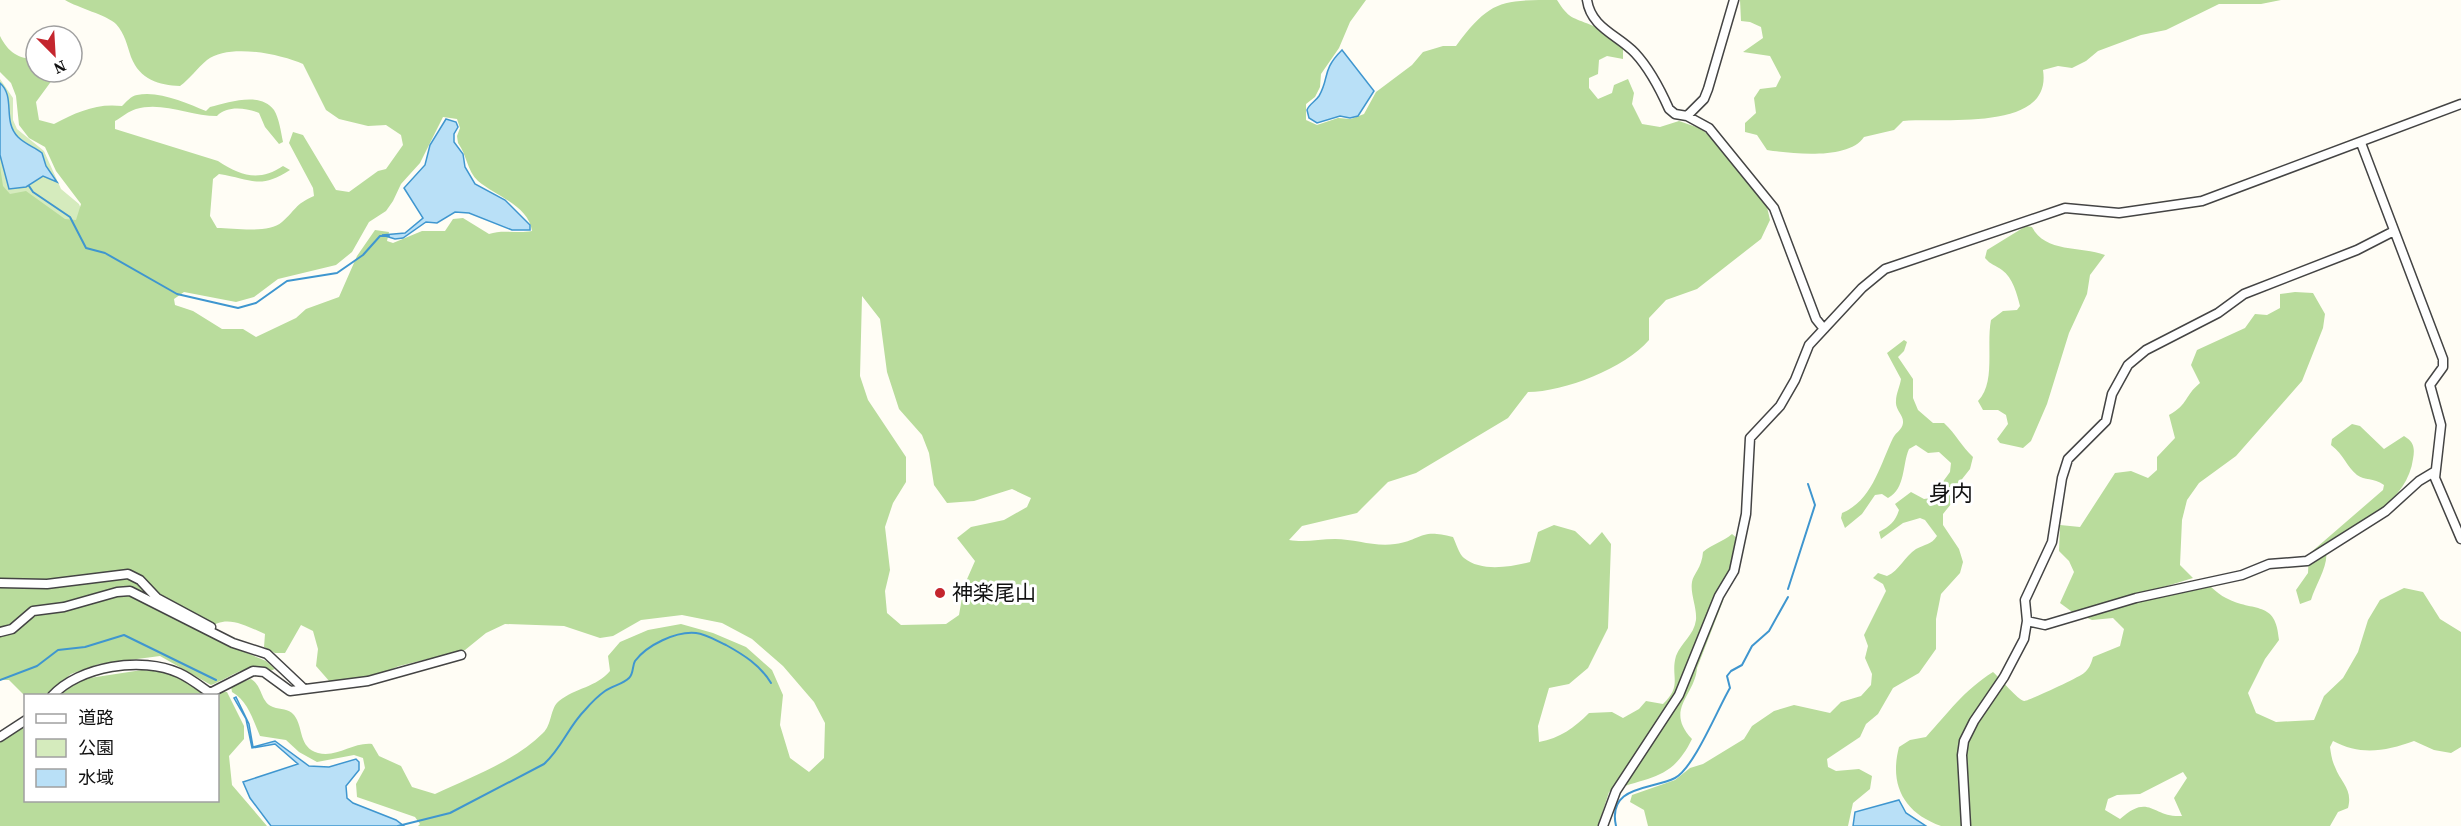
<svg xmlns="http://www.w3.org/2000/svg" width="2461" height="826" font-family="'Source Serif 4','Noto Sans JP',serif">
<style>
.green{fill:#d5ebbd}
.forest{fill:#b9dc9c;fill-rule:evenodd}
.water{fill:#b9e0f7;stroke:#3f96cf;stroke-width:1.5}
.lines{fill:none;stroke-linecap:round;stroke-linejoin:round}
.stream{stroke:#3f96cf;stroke-width:2}
.minor-casing{stroke:#444;stroke-width:11}
.minor{stroke:#fff;stroke-width:8}
.poi-dot{fill:#c4262e;stroke:#fff;stroke-width:2}
.labels{text-anchor:middle;stroke-width:6;stroke-linejoin:round;paint-order:stroke}
.poi-label{font-size:21px;fill:#111;stroke:#fff;text-anchor:start}
.neighbourhood-label{font-size:22px;fill:#111;stroke:#fff}
</style>
<rect width="100%" height="100%" fill="#fffdf5"/>
<path class="green" d="M 0,79 L 13,98 L 13,120 L 17,129 L 44,151 L 61,189 L 79,204 L 90,232 L 0,270 Z"/>
<path class="forest" d="M 65,0 L 1366,0 L 1350,22 L 1339,48 L 1321,74 L 1320,87 L 1315,97 L 1306,104 L 1306,120 L 1317,125 L 1338,118 L 1351,119 L 1364,114 L 1376,92 L 1412,65 L 1423,52 L 1443,46 L 1456,46 C 1490,0 1501,0 1557,0 C 1569,19 1572,17 1591,25 C 1602,29 1614,41 1623,48 L 1623,59 L 1607,56 L 1599,60 L 1598,74 L 1589,78 L 1589,88 L 1598,99 L 1612,93 L 1614,85 L 1628,79 L 1634,93 L 1632,104 L 1642,124 L 1660,127 L 1679,121 L 1702,129 L 1720,147 L 1767,207 L 1770,220 L 1761,239 L 1697,289 L 1666,300 L 1649,318 L 1649,340 C 1625,368 1564,392 1528,392 L 1508,418 L 1416,473 L 1388,482 L 1357,513 L 1302,526 L 1289,540 C 1305,543 1319,539 1335,539 C 1355,539 1374,547 1395,544 C 1423,540 1419,528 1453,537 C 1456,543 1459,554 1464,558 C 1481,572 1510,567 1530,562 L 1538,532 L 1554,525 L 1575,531 L 1590,545 L 1602,532 L 1611,544 L 1608,628 L 1588,668 L 1569,684 L 1549,688 L 1538,726 L 1539,742 C 1560,738 1574,728 1589,713 L 1612,712 L 1623,718 L 1639,709 L 1646,701 L 1663,704 C 1683,685 1670,677 1676,656 C 1681,643 1694,635 1696,620 C 1697,607 1690,594 1692,582 C 1693,574 1702,568 1703,552 C 1712,544 1723,542 1732,534 L 1738,539 L 1723,601 L 1697,668 C 1695,696 1664,709 1692,739 C 1671,782 1649,775 1609,792 L 1598,826 L 418,826 L 420,824 L 415,817 L 357,797 L 356,784 L 365,768 L 363,758 L 354,755 L 317,762 L 299,752 L 286,740 L 260,736 C 253,720 248,701 232,692 L 231,686 L 251,679 C 263,686 260,702 273,707 C 281,710 288,708 294,715 C 304,728 298,747 318,753 C 337,758 353,742 372,744 L 379,756 L 401,766 L 412,787 L 435,794 C 471,777 515,761 543,733 C 552,725 550,708 559,701 C 575,688 597,687 610,671 L 608,656 L 620,642 L 648,630 L 681,624 L 713,633 L 746,647 L 772,670 L 783,695 L 780,725 L 790,758 L 809,772 L 824,758 L 825,723 L 814,702 L 783,666 L 752,639 L 722,623 L 682,615 L 641,620 L 613,636 L 600,638 L 564,626 L 505,624 L 486,633 L 465,650 L 399,666 L 377,675 L 330,682 L 316,666 L 318,649 L 313,631 L 301,625 L 285,653 L 275,653 L 264,647 L 265,634 C 246,626 226,613 208,629 L 212,638 L 266,661 L 275,669 L 270,671 C 243,663 235,676 211,685 L 160,656 L 99,664 L 71,674 L 45,695 L 25,696 L 9,680 L 0,680 L 0,166 L 3,186 L 10,194 L 26,191 L 65,219 L 76,220 L 81,204 L 56,171 L 45,147 L 29,138 L 19,125 L 16,96 L 11,83 L 0,72 L 0,36 C 8,52 18,59 36,59 L 36,72 L 58,72 L 36,102 L 39,120 L 54,124 C 77,112 96,103 122,106 C 126,102 131,96 137,95 C 158,90 187,103 206,111 L 210,107 C 228,103 260,91 274,110 C 279,118 281,132 283,142 L 279,144 L 265,127 L 259,113 C 247,108 227,105 217,116 C 191,116 162,101 136,109 C 129,111 122,117 115,121 L 115,129 L 218,161 C 241,176 259,182 283,166 L 290,170 C 259,190 252,179 219,174 L 213,179 L 210,216 L 217,228 C 235,228 268,234 282,222 C 295,211 295,204 314,196 L 313,188 L 289,143 L 293,132 L 303,135 L 336,190 L 349,192 L 378,171 L 386,169 L 403,145 L 401,135 L 386,125 L 368,126 L 339,119 L 326,110 L 303,64 C 280,54 229,43 207,60 C 197,68 190,79 180,86 C 159,85 140,80 131,57 C 127,45 125,34 116,24 C 107,15 78,8 65,0 ZM 443,117 L 457,119 L 460,128 L 457,136 L 458,143 C 467,155 467,171 478,181 C 496,196 529,206 532,231 C 517,234 503,229 489,234 L 463,218 L 453,219 L 445,231 L 422,231 L 393,243 L 387,241 L 389,232 L 375,230 L 357,256 L 339,297 L 306,309 L 296,318 L 256,337 L 243,329 L 222,329 L 193,311 L 175,305 L 174,299 L 184,292 L 236,302 L 254,297 L 278,279 L 336,265 L 352,252 L 369,222 L 386,211 L 393,201 L 401,184 L 420,163 ZM 862,296 L 880,319 L 887,372 L 899,409 L 922,435 L 929,453 L 934,485 L 947,503 L 974,501 L 1012,489 L 1031,498 L 1027,507 L 1004,520 L 971,527 L 957,538 L 975,561 L 964,586 L 959,615 L 946,624 L 901,625 L 887,613 L 885,591 L 890,570 L 885,527 L 893,503 L 906,482 L 906,457 L 868,400 L 860,376 Z
M 1740,0 L 2281,0 L 2261,4 L 2219,4 L 2166,30 L 2141,35 L 2098,51 L 2086,61 L 2072,68 L 2058,66 L 2043,70 C 2053,133 1942,117 1903,121 L 1894,130 L 1864,137 C 1849,160 1792,154 1767,150 L 1757,135 L 1745,132 L 1745,123 L 1756,113 L 1754,98 L 1760,89 L 1776,87 L 1781,77 L 1770,56 L 1743,52 L 1763,38 L 1761,27 L 1750,22 L 1741,21 Z
M 2026,226 L 2032,227 C 2045,253 2081,246 2105,255 L 2090,275 L 2087,294 L 2069,333 L 2047,404 L 2031,441 L 2023,448 L 2000,443 L 1997,439 L 2008,424 L 2006,415 L 1998,410 L 1983,410 L 1978,401 C 1996,383 1986,346 1991,320 L 2003,311 L 2017,310 L 2020,306 C 2017,294 2013,278 2002,270 C 1995,265 1991,265 1985,258 L 1987,250 Z
M 2295,292 L 2313,293 L 2325,314 L 2323,328 L 2302,381 L 2236,456 L 2199,483 L 2187,500 L 2182,520 L 2180,565 L 2193,578 L 2075,614 L 2060,603 L 2074,572 L 2069,561 L 2059,551 L 2060,525 L 2080,527 L 2115,473 L 2131,471 L 2148,478 L 2157,470 L 2157,457 L 2175,438 L 2169,415 C 2189,404 2184,396 2200,383 L 2191,365 L 2197,350 L 2245,328 L 2255,314 L 2267,315 L 2280,308 L 2280,294 Z
M 1904,340 L 1907,342 L 1904,351 L 1898,357 L 1913,379 L 1913,398 L 1918,410 L 1933,423 L 1944,423 C 1956,434 1962,447 1973,457 L 1970,469 L 1955,488 L 1951,504 L 1943,514 L 1943,525 L 1959,549 L 1963,562 L 1960,573 L 1941,594 L 1936,619 L 1936,649 L 1919,673 L 1893,688 L 1878,714 L 1866,724 L 1860,737 L 1827,759 L 1828,767 L 1836,771 L 1859,769 L 1872,776 L 1870,789 L 1853,803 L 1848,826 L 1648,826 L 1644,810 L 1630,802 L 1632,795 L 1675,780 L 1690,768 L 1703,764 L 1744,739 L 1752,726 L 1774,711 L 1794,705 L 1830,713 L 1841,702 L 1861,696 L 1871,685 L 1872,674 L 1865,658 L 1868,646 L 1864,635 L 1886,591 L 1883,584 L 1873,578 L 1878,573 L 1887,576 C 1899,571 1905,556 1916,549 C 1925,544 1931,545 1937,536 L 1925,520 L 1920,518 L 1903,523 L 1881,539 L 1879,532 C 1890,526 1895,522 1899,510 L 1895,504 L 1911,492 L 1924,499 L 1931,498 L 1950,472 L 1951,463 L 1939,452 L 1928,453 L 1916,445 L 1909,449 C 1902,465 1906,488 1888,498 L 1882,494 L 1875,495 L 1862,514 L 1845,528 L 1841,518 L 1842,513 C 1872,501 1880,465 1893,438 C 1896,432 1902,430 1903,423 C 1904,415 1895,410 1896,401 C 1896,394 1900,386 1901,379 L 1887,353 Z
M 2352,424 L 2360,426 L 2384,449 L 2404,436 C 2414,442 2415,448 2413,459 C 2408,500 2358,528 2325,547 C 2331,563 2316,583 2311,600 L 2300,604 L 2296,590 L 2308,573 L 2309,554 L 2383,490 L 2384,485 C 2373,477 2365,481 2357,475 C 2346,466 2345,456 2331,445 L 2332,439 Z
M 2211,587 C 2216,591 2221,596 2226,598 C 2254,613 2276,599 2279,640 L 2265,659 L 2248,693 L 2256,713 L 2276,722 L 2314,720 L 2324,696 L 2343,678 L 2358,652 L 2368,620 L 2380,600 L 2404,588 L 2423,592 L 2440,619 L 2461,632 L 2461,747 L 2451,753 L 2434,750 L 2414,741 C 2386,751 2361,756 2333,741 L 2330,747 C 2331,754 2332,761 2335,767 C 2341,783 2353,789 2348,808 L 2338,812 L 2330,826 L 1941,826 C 1904,813 1889,785 1899,747 L 1910,740 L 1926,737 C 1949,712 1963,691 1993,672 C 2000,678 2018,700 2024,701 C 2028,701 2080,677 2084,673 C 2089,669 2091,664 2093,657 L 2120,646 L 2124,629 L 2113,618 L 2092,620 L 2083,616 L 2191,589 ZM 2183,772 L 2187,778 L 2174,798 L 2182,816 C 2152,818 2150,792 2120,819 L 2105,810 L 2108,799 L 2117,795 L 2140,794 Z
M 142,670 L 174,673 L 207,695 L 57,696 L 83,679 Z
M 220,691 L 227,692 L 244,726 L 244,739 L 229,756 L 232,785 L 267,826 L 0,826 L 0,742 L 11,733 L 25,727 L 26,800 L 218,800 L 218,696 L 210,695 Z"/>
<path class="water" d="M 1342,50 L 1374,91 L 1358,116 L 1350,118 L 1340,116 L 1317,123 L 1309,118 L 1307,110 C 1309,104 1315,102 1319,96 C 1330,77 1321,71 1342,50 Z
M 0,83 C 16,97 2,121 18,137 C 25,144 34,147 42,153 L 46,166 L 57,182 L 43,176 L 26,187 L 9,189 L 0,155 Z
M 446,119 L 456,122 L 458,127 L 454,134 L 454,142 L 463,154 L 465,167 L 475,184 L 505,200 L 530,225 L 530,230 L 512,230 L 469,213 L 455,212 L 437,223 L 426,222 L 403,238 L 395,239 L 382,235 L 405,233 L 423,218 L 404,188 L 425,165 L 430,145 Z
M 236,697 L 249,724 L 253,747 L 275,741 L 309,766 L 329,767 L 356,759 L 359,762 L 359,770 L 346,786 L 347,798 L 353,803 L 396,820 L 404,826 L 271,826 L 250,798 L 243,782 L 298,764 L 275,744 L 252,748 L 246,719 L 234,698 Z
M 1899,800 L 1906,813 L 1926,826 L 1853,826 L 1855,812 Z"/>
<g class="lines">
<path class="stream" d="M 29,186 L 33,192 L 70,217 L 86,248 L 105,253 L 177,294 L 238,308 L 256,303 L 287,281 L 337,273 L 363,255 L 380,236 L 389,236
M 1788,589 L 1815,505 L 1808,484
M 0,680 L 37,666 L 58,650 L 85,647 L 124,635 L 216,680
M 398,826 L 450,813 L 544,764 C 562,748 568,727 585,710 C 591,703 598,696 605,691 C 612,686 623,684 629,678 C 634,673 632,666 635,661 C 647,645 676,631 696,633 C 706,634 717,641 726,645 C 744,655 760,665 771,683
M 1616,826 C 1607,785 1651,790 1675,778 C 1694,768 1718,708 1730,688 L 1727,676 L 1731,671 L 1742,665 L 1752,646 L 1769,631 L 1788,597"/>
<g class="minor-casing">
<path id="minor" d="M 1587,0 C 1591,28 1618,35 1635,53 C 1649,68 1661,91 1669,109 L 1675,114 L 1687,116 L 1709,128 L 1774,208 L 1816,319 L 1824,329
M 1687,116 L 1704,99 L 1708,89 L 1734,0
M 2361,143 L 2443,359 L 2443,367 L 2430,385 L 2441,425 L 2435,478 L 2461,539
M 0,583 L 47,584 L 128,574 L 140,580 L 157,598 L 211,627
M 2027,621 L 2045,625 L 2136,598 L 2242,575 L 2269,564 L 2307,561 L 2386,511 L 2419,481 L 2434,472
M 0,632 L 12,629 L 33,611 L 64,607 L 117,592 L 130,591 L 233,643 L 267,654 L 303,688
M 52,696 C 79,666 142,656 179,673 C 190,678 200,686 210,693 L 253,671 L 264,672 L 290,691 L 368,681 L 461,655
M 0,737 L 26,720
M 1603,826 L 1616,791 L 1679,695 L 1719,596 L 1734,571 L 1746,514 L 1750,438 L 1780,406 L 1795,380 L 1809,345 L 1862,288 L 1885,269 L 2065,208 L 2119,213 L 2202,201 L 2461,104
M 1966,826 L 1962,755 L 1964,741 L 1974,721 L 2004,677 L 2024,639 L 2027,621 L 2025,600 L 2052,542 L 2062,478 L 2068,459 L 2106,421 L 2112,394 L 2128,365 L 2146,350 L 2218,313 L 2244,294 L 2357,250 L 2394,231"/>
</g>
<use href="#minor" class="minor"/>
</g>
<circle class="poi-dot" cx="940" cy="593" r="6"/>
<g class="labels">
<g class="poi-label">
<text x="952" y="600">神楽尾山</text>
</g>
<g class="neighbourhood-label">
<text x="1951" y="501">身内</text>
</g>
</g>
<rect x="24" y="694" width="195" height="108" fill="#ffffff" stroke="#a0a0a0" stroke-width="1.5"/>
<rect x="36" y="714" width="30" height="9" fill="#ffffff" stroke="#a0a0a0" stroke-width="1.5"/>
<text x="78" y="724" font-size="18" fill="#111111">道路</text>
<rect x="36" y="739" width="30" height="18" fill="#d5ebbd" stroke="#a0a0a0" stroke-width="1.5"/>
<text x="78" y="754" font-size="18" fill="#111111">公園</text>
<rect x="36" y="769" width="30" height="18" fill="#b9e0f7" stroke="#a0a0a0" stroke-width="1.5"/>
<text x="78" y="784" font-size="18" fill="#111111">水域</text>
<g transform="translate(54 54) rotate(156)"><circle r="28" fill="#ffffff" stroke="#a0a0a0" stroke-width="1.5"/>
<path d="M0-4.5L10 22L0 15L-10 22Z" fill="#c4262e"/>
<text y="-9" font-size="16" font-weight="bold" text-anchor="middle" fill="#111111">N</text>
</g>
</svg>
